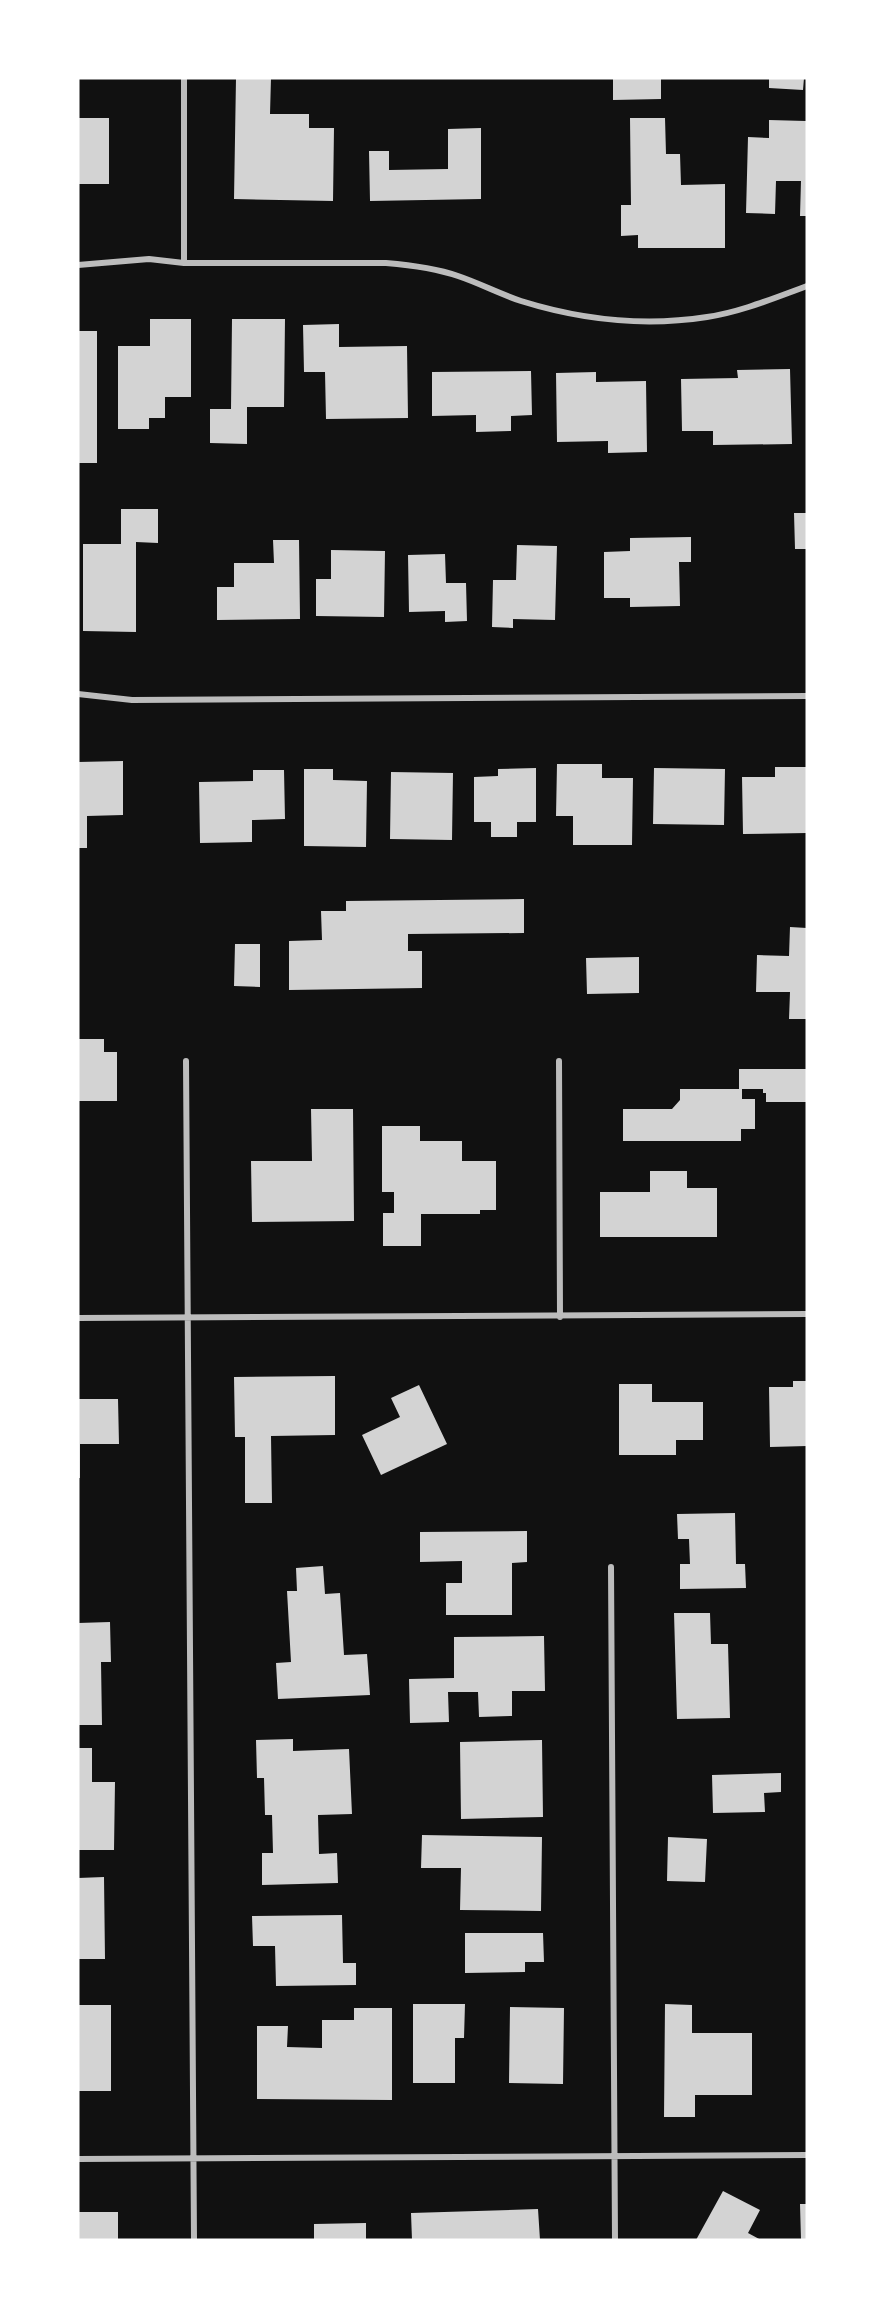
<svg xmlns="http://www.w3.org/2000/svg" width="885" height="2318" font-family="Roboto,sans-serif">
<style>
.building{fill:#d3d3d3}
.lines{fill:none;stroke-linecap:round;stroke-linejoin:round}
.minor{stroke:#bcbcbc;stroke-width:6}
</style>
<rect width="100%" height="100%" fill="#111"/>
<path class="building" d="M 236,78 L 271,78 L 270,114 L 309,114 L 309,128 L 334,128 L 333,201 L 234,199 Z
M 613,78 L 661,78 L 661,99 L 613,100 Z
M 769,78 L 804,78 L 803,90 L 769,88 Z
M 78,118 L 109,118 L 109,184 L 78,184 Z
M 630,118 L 665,118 L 666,154 L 680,154 L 681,185 L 725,184 L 725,248 L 638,248 L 638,235 L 621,236 L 621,205 L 631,205 Z
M 769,120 L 806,121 L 807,216 L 800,216 L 801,181 L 776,181 L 775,214 L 746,213 L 748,137 L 769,138 Z
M 481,128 L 481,199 L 370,201 L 369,151 L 389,151 L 389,170 L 448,169 L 448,129 Z
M 150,319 L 191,319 L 191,397 L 165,397 L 165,418 L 149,418 L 149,429 L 118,429 L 118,346 L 150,346 Z
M 232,319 L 285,319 L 284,407 L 247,407 L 247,444 L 210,443 L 210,409 L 231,409 Z
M 339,324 L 339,347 L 407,346 L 408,418 L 326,419 L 325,372 L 304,372 L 303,325 Z
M 78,331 L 97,331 L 97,463 L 78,463 Z
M 790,369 L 792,444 L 713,445 L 713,431 L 682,431 L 681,379 L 738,378 L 737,370 Z
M 531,371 L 532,415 L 511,416 L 511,431 L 476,432 L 476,415 L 432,416 L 432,372 Z
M 596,372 L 596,382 L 646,381 L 647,452 L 608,453 L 608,441 L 557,442 L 556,373 Z
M 121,509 L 158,509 L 158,543 L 136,542 L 136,632 L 83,631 L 83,544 L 121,544 Z
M 794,513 L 807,513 L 807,549 L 795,549 Z
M 691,537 L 691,562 L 679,562 L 680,606 L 630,607 L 630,598 L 604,598 L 604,552 L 630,551 L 630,538 Z
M 273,540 L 299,540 L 300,619 L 217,620 L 217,587 L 234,587 L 234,563 L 274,563 Z
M 517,545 L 557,546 L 555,620 L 513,619 L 513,628 L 492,627 L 493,580 L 516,580 Z
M 331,550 L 385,551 L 384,617 L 316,616 L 316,579 L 331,579 Z
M 445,554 L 446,583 L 466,583 L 467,621 L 445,622 L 445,611 L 409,612 L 408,555 Z
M 123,761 L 123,815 L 87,816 L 87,848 L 78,848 L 78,762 Z
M 557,764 L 602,764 L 602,778 L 633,778 L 632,845 L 573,845 L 573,816 L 556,816 Z
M 775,767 L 807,767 L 807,833 L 743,834 L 742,777 L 775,777 Z
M 536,768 L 536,822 L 517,822 L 517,837 L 491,837 L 491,822 L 474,822 L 474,777 L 498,776 L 498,769 Z
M 654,768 L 725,769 L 724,825 L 653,824 Z
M 304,769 L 333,769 L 333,780 L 367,781 L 366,847 L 304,846 Z
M 253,770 L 284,770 L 285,819 L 252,820 L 252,842 L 200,843 L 199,782 L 253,781 Z
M 391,772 L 453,773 L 452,840 L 390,839 Z
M 524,899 L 524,933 L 408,934 L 408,951 L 422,951 L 422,988 L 289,990 L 289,941 L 322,940 L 321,911 L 346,911 L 346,901 Z
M 790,927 L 807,928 L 807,1019 L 789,1019 L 790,992 L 756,992 L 757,955 L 789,956 Z
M 235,944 L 260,944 L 260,987 L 234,986 Z
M 639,957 L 639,993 L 587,994 L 586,958 Z
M 78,1039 L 104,1039 L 104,1052 L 117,1052 L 117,1101 L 78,1101 Z
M 739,1069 L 807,1069 L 807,1102 L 766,1102 L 766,1093 L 763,1093 L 763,1089 L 742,1089 L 742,1099 L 755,1099 L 755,1129 L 741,1129 L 741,1141 L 623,1141 L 623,1109 L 672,1109 L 680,1100 L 680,1089 L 739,1089 Z
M 311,1109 L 353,1109 L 354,1221 L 252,1222 L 251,1161 L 312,1161 Z
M 382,1126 L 420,1126 L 420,1141 L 462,1141 L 462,1161 L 496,1161 L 496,1210 L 480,1210 L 480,1214 L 421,1214 L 421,1246 L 383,1246 L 383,1213 L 394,1213 L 394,1192 L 382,1192 Z
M 650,1171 L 687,1171 L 687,1188 L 717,1188 L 717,1237 L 600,1237 L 600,1192 L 650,1192 Z
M 335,1376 L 335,1435 L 271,1436 L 272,1503 L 245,1503 L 245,1437 L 235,1437 L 234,1377 Z
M 793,1381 L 807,1381 L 807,1446 L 770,1447 L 769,1387 L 793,1387 Z
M 619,1384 L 652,1384 L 652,1402 L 703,1402 L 703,1440 L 676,1440 L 676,1455 L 619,1455 Z
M 419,1385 L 447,1444 L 381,1475 L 362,1435 L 400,1417 L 391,1398 Z
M 78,1399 L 118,1399 L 119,1444 L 80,1444 L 80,1478 L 78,1478 Z
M 735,1513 L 736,1564 L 745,1564 L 746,1588 L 680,1589 L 680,1564 L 690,1564 L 689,1539 L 678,1539 L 677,1514 Z
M 527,1531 L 527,1562 L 512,1563 L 512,1615 L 446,1615 L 446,1583 L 462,1583 L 462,1561 L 420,1562 L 420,1532 Z
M 323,1566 L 325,1594 L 340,1593 L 344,1655 L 367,1654 L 370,1695 L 278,1699 L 276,1663 L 291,1662 L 287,1591 L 297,1591 L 296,1568 Z
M 674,1613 L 710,1613 L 711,1644 L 728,1644 L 730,1718 L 677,1719 Z
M 110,1622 L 111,1662 L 101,1662 L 102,1725 L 78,1725 L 78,1623 Z
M 544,1636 L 545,1691 L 512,1691 L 512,1716 L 479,1717 L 478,1692 L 448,1692 L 449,1722 L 410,1723 L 409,1679 L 454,1678 L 454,1637 Z
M 293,1739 L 293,1751 L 349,1749 L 352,1814 L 318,1815 L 319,1854 L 337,1853 L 338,1883 L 262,1885 L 262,1853 L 273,1853 L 272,1815 L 265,1815 L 264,1778 L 257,1778 L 256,1740 Z
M 542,1740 L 543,1817 L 461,1819 L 460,1742 Z
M 78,1748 L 92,1748 L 92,1782 L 115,1782 L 114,1850 L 78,1850 Z
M 781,1773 L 781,1792 L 764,1793 L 765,1812 L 713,1813 L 712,1775 Z
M 422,1835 L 542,1837 L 541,1911 L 460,1910 L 461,1868 L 421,1868 Z
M 668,1837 L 707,1839 L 705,1882 L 667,1881 Z
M 104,1877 L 105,1959 L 78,1959 L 78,1878 Z
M 342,1915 L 343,1963 L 356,1963 L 356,1985 L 276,1986 L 275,1946 L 253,1946 L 252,1916 Z
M 465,1933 L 543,1933 L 544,1962 L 525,1962 L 525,1972 L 465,1973 Z
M 413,2004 L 465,2004 L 464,2038 L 455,2038 L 455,2083 L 413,2083 Z
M 665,2004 L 692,2005 L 692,2033 L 752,2033 L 752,2095 L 695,2095 L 695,2117 L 664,2117 Z
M 78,2005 L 111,2005 L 111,2091 L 78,2091 Z
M 510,2007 L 564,2008 L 563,2084 L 509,2083 Z
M 354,2008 L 392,2008 L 392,2100 L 257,2099 L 257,2026 L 288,2026 L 287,2047 L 322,2048 L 322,2020 L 354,2020 Z
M 723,2191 L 760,2210 L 748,2233 L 761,2240 L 696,2240 Z
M 800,2204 L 807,2204 L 807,2240 L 801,2240 Z
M 538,2209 L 540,2240 L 412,2240 L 411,2213 Z
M 78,2212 L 118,2212 L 118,2240 L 78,2240 Z
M 366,2223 L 366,2240 L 314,2240 L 314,2224 Z"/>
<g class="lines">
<path class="minor" d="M 184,78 L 184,263
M 78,265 L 149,259 L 184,263 L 386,263 C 410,265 435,268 458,276 C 479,283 500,294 521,301 C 582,320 643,327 707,317 C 741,312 774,298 807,286
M 78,694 L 132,700 L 807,696
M 186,1061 L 194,2240
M 559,1061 L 560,1317
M 78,1318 L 807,1314
M 611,1567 L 615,2240
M 78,2159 L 807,2155"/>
</g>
<rect width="885" height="2318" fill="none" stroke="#ffffff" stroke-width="159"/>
</svg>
